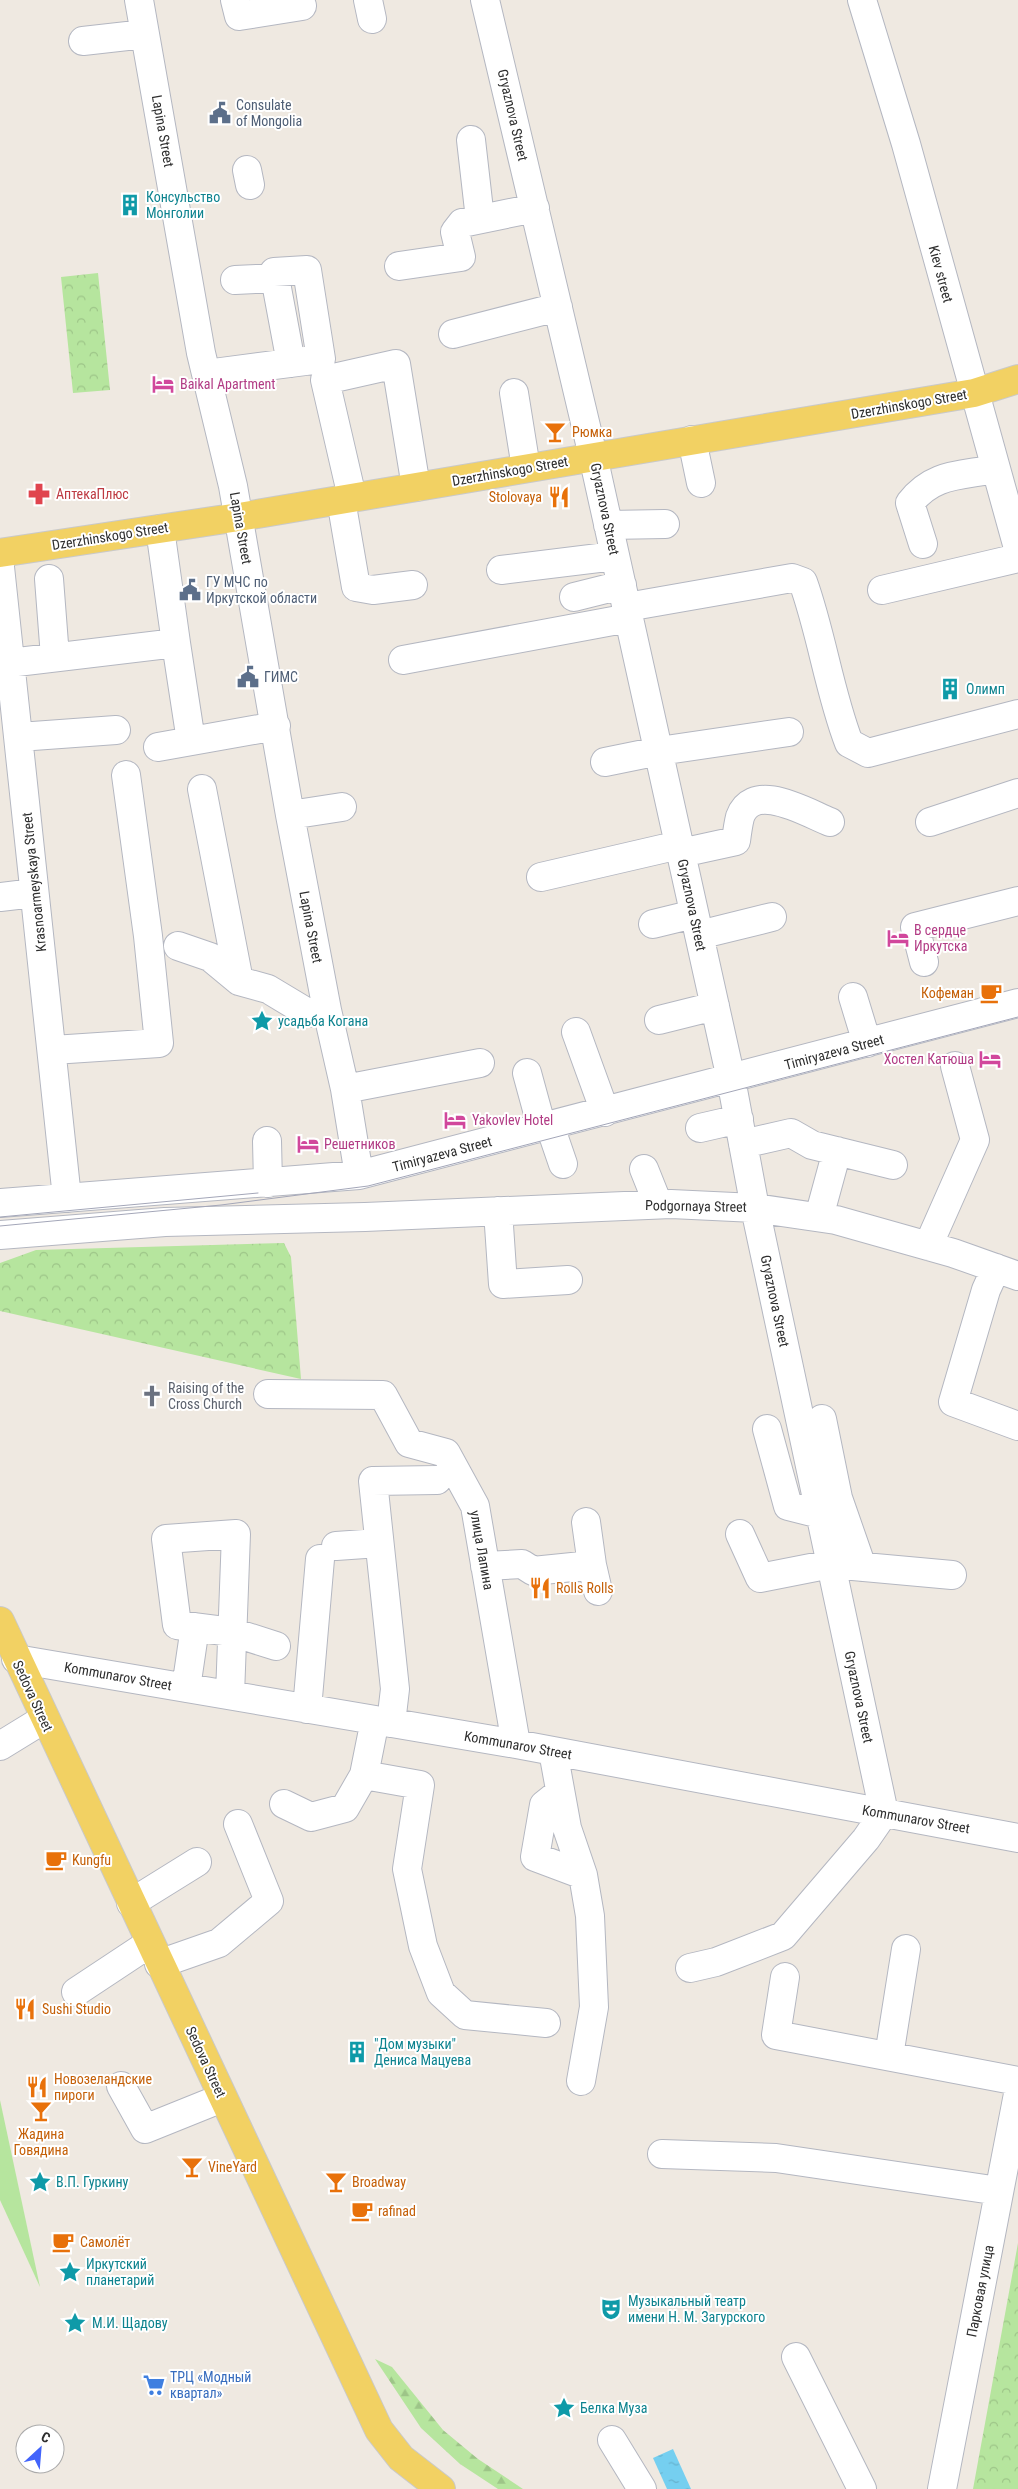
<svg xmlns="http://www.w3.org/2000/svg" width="1018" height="2489" font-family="'Roboto Condensed',sans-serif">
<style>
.grass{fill:#b6e59e}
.forest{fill:url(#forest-firs)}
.park{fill:url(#park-crowns)}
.water{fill:url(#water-ripples)}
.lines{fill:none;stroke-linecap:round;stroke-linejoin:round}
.minor-casing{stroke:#b4b7c1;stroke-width:30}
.major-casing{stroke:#c9c9c9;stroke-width:30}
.minor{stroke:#fff;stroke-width:28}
.major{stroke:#f2d163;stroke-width:28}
.tram{stroke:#a3a6b8;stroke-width:1}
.labels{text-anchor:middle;stroke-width:4;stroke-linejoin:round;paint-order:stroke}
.service-label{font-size:14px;fill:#4e5e75;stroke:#fff;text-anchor:start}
.street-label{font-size:14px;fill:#2e2e2e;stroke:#fff}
.culture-label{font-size:14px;fill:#0d838f;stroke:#fff;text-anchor:start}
.hotel-label{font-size:14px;fill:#b23c85;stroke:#fff;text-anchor:start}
.food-label{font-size:14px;fill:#c56008;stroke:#fff;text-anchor:start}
.health-label{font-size:14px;fill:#be3a42;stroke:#fff;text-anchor:start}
.worship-label{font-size:14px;fill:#5b616d;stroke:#fff;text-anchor:start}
.shop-label{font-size:14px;fill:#366cbe;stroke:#fff;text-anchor:start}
</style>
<defs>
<pattern id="forest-firs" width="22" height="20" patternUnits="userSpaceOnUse" patternTransform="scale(1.25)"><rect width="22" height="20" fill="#b6e59e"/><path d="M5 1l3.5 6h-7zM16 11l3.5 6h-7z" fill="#9dc588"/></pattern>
<pattern id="park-crowns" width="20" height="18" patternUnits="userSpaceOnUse" patternTransform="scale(1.25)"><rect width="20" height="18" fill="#b6e59e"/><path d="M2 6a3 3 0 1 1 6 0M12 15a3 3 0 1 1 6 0" fill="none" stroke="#9dc588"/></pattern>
<pattern id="water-ripples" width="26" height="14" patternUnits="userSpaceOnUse" patternTransform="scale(1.25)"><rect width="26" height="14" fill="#75cff0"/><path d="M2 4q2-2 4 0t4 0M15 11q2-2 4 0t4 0" fill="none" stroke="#66b2ce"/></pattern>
</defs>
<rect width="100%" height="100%" fill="#efe9e1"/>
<path class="grass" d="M 0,2100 L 40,2287 L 0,2200 Z"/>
<path class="forest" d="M 375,2359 L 392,2367 L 443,2430 L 478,2459 L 523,2489 L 498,2489 L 460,2464 L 421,2428 Z"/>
<path class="park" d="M 98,273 L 110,390 L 73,393 L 61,277 Z
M 284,1243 L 291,1257 L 301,1379 L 0,1311 L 0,1263 L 36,1250 Z
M 1018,2243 L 1018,2489 L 973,2489 Z"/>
<path class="water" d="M 673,2449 L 691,2489 L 667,2489 L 653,2458 Z"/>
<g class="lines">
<g class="minor-casing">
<path id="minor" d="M 139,0 L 201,353 L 233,486 L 290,815 L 327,1010 L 345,1089 L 359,1175
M 235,0 L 239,16 L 302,6 L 300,0
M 368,0 L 372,19
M 485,0 L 593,456 L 731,1079 L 755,1208 L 884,1813 L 866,1839 L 783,1936 L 716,1962 L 690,1968
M 862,0 L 906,144 L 1018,548
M 83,41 L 145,34
M 471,140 L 480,219
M 247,170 L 250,185
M 399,266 L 461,257 L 455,232 L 462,223 L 535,208
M 235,280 L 275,278
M 453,334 L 558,307
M 206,374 L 321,359 L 307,270 L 274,272 L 291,363
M 514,393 L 526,468
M 692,440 L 701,483
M 352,497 L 325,380 L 396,364 L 416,487
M 341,500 L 356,587 L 373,590 L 413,585
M 608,525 L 665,524
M 923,544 L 910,503 C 933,473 960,476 995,469
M 0,567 L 67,1198
M 501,570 L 615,556
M 49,579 L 55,657
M 882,590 L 1018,558
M 574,597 L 622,585
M 627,607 L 792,578 L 803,582 C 822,635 829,691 849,743 L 868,753 L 1018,714
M 176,643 L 191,741
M 403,660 L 629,618
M 0,664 L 176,643 L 160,529
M 19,737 L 116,730
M 158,747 L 276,726
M 605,762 L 659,751 L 789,732
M 202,789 L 239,981
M 290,815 L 342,807
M 930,822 L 1018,793
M 681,853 L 736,841 C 737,833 738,825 740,817 C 753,780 807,813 830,822
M 541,877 L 679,845
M 0,897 L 34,893
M 653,924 L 694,914
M 699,935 L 772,917
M 178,946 L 210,957 L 239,981 L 268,989 L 308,1013 L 327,1010
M 924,962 L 915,927 L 1018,901
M 853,997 L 867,1043
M 659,1020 L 715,1006
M 576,1032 L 605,1112
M 53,1050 L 159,1043 L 148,936 L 126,775
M 527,1073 L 542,1128
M 345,1089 L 480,1063
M 550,1126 L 563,1164
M 700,1128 L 739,1119
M 267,1141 L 268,1183
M 743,1144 L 791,1133 L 812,1145 L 893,1165
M 644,1169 L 658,1204
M 0,1203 L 359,1175 L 1018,1003
M 498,1211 L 503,1284 L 568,1280
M 819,1217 L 837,1151
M 0,1235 L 165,1222 L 365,1217 L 671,1204 L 755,1208 L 836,1220 L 953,1253 L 1018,1276
M 928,1246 L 975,1140 L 955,1066
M 996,1268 L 986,1290 L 953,1402 L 1018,1426
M 268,1394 L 383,1395 L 409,1443 L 446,1453 L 475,1506 L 516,1744
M 822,1419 L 838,1498 L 862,1567
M 767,1429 L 788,1506 L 820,1514
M 740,1534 L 760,1578 L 831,1564 L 952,1575
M 336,1546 L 379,1543
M 592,1565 L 598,1591
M 485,1566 L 522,1564 L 533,1571 L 592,1565 L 586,1522
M 16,1659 L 516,1744 L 1018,1838
M 186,1688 L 195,1627
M 230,1695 C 232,1642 234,1588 236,1534 L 166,1539 L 177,1625 L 232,1632 L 276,1646
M 307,1709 L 320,1559
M 391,1723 L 395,1689 L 373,1481 L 437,1480
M 0,1746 L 44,1719
M 553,1751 L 567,1828 L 583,1875 L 590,1916 L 594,2007 L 581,2081
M 364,1775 L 420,1785 L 407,1869 L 423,1946 L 441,1993 L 465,2015 L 546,2023
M 559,1793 L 544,1805 L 535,1857 L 583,1875
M 284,1804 L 311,1817 L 345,1808 L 364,1775 L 375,1720
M 131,1903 L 197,1862
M 159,1964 L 219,1943 L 269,1901 L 238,1824
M 785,1977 L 776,2035 L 1018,2081
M 76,1992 L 150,1943
M 889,2056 L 906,1949
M 121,2086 L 145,2129 L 222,2098
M 662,2154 L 776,2158 L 999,2191
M 796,2357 L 862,2489
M 612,2440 L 642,2489
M 942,2489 L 1018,2094"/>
</g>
<g class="major-casing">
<path id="major" d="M 0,553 L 239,517 L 974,393 L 1018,379
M 0,1621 L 379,2430 L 401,2458 L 441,2489"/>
</g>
<use href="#minor" class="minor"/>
<use href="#major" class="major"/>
<path class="tram" d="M 0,1217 L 258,1193
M 0,1226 L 221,1205 L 368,1186 L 1018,1017"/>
</g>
<defs>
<g id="civic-bare" transform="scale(1.725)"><path d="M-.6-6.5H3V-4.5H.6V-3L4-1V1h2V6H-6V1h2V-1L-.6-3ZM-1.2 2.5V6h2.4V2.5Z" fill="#5c6f8a" stroke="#fff" stroke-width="2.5" paint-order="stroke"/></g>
<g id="building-bare" transform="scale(1.725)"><path d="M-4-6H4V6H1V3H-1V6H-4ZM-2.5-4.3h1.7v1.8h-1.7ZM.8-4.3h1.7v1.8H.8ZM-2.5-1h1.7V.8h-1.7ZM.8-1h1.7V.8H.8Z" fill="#0f9aa8" stroke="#fff" stroke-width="2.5" paint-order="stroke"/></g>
<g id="hotel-bare" transform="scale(1.725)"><path d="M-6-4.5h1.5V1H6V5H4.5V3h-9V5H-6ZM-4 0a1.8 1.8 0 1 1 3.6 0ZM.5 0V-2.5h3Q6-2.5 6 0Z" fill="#d1479c" stroke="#fff" stroke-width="2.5" paint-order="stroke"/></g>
<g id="bar-bare" transform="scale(1.725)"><path d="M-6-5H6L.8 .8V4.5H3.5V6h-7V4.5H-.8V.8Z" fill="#e8710a" stroke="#fff" stroke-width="2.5" paint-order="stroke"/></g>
<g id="pharmacy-bare" transform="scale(1.725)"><path d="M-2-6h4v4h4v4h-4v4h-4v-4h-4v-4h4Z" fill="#e0444e" stroke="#fff" stroke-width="2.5" paint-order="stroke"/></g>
<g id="restaurant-bare" transform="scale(1.725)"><path d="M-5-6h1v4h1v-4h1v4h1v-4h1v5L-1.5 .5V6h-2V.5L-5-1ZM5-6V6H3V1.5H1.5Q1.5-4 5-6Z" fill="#e8710a" stroke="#fff" stroke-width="2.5" paint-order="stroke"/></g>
<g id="cafe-bare" transform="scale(1.725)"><path d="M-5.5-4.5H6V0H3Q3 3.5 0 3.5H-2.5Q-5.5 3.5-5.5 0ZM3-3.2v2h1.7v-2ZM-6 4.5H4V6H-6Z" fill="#e8710a" stroke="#fff" stroke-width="2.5" paint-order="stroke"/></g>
<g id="sight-bare" transform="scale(1.725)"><path d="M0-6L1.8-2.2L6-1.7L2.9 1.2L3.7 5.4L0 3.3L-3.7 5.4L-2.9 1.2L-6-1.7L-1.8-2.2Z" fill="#0f9aa8" stroke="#fff" stroke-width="2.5" paint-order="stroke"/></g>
<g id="church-bare" transform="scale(1.725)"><path d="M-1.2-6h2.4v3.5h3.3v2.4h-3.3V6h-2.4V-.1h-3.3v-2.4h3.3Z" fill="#6b7280" stroke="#fff" stroke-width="2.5" paint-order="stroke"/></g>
<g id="theatre-bare" transform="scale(1.725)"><path d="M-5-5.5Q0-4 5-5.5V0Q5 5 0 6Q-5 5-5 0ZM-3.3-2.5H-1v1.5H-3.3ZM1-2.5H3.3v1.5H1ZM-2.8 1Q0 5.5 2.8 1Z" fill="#0f9aa8" stroke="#fff" stroke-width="2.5" paint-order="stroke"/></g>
<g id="supermarket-bare" transform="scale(1.725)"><path d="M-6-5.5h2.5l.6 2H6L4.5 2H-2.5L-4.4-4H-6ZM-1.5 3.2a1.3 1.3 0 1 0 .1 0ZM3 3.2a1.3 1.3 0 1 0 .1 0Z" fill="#3f7fe0" stroke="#fff" stroke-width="2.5" paint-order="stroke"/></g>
</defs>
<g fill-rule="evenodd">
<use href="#civic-bare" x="220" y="113"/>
<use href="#building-bare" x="130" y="205"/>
<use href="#hotel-bare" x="163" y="384"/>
<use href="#bar-bare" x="555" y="432"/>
<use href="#pharmacy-bare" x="39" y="494"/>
<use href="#restaurant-bare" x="559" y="497"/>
<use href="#civic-bare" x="190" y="590"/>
<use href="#civic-bare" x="248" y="677"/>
<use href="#building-bare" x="950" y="689"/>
<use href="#hotel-bare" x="898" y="938"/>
<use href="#cafe-bare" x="991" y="993"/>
<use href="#sight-bare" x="262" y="1021"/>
<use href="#hotel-bare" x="990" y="1059"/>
<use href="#hotel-bare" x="455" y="1120"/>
<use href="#hotel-bare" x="308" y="1144"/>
<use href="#church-bare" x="152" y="1396"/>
<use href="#restaurant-bare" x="540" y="1588"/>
<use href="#cafe-bare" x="56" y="1860"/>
<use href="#restaurant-bare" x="25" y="2009"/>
<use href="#building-bare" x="357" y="2052"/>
<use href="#restaurant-bare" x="37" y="2087"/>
<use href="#bar-bare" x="41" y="2111"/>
<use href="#bar-bare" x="192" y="2167"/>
<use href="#sight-bare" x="40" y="2182"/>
<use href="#bar-bare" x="336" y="2182"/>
<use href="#cafe-bare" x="362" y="2211"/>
<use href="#cafe-bare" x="63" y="2242"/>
<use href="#sight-bare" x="70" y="2272"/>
<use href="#theatre-bare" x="611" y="2309"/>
<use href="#sight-bare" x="75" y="2323"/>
<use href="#supermarket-bare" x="154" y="2385"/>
<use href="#sight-bare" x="564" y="2408"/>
</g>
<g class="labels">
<g class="service-label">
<text x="236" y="110">Consulate<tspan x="236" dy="16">of Mongolia</tspan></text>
<text x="206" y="587">ГУ МЧС по<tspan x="206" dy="16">Иркутской области</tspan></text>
<text x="264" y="682">ГИМС</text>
</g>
<g class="street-label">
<text transform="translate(513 115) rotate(77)" y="5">Gryaznova Street</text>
<text transform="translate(163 131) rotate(80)" y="5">Lapina Street</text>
<text transform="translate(941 274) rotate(75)" y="5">Kiev street</text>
<text transform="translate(909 404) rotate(-10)" y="5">Dzerzhinskogo Street</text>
<text transform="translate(510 471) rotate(-10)" y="5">Dzerzhinskogo Street</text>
<text transform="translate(605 509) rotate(78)" y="5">Gryaznova Street</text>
<text transform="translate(241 528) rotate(80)" y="5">Lapina Street</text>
<text transform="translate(110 536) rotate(-9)" y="5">Dzerzhinskogo Street</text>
<text transform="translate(34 882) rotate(-96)" y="5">Krasnoarmeyskaya Street</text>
<text transform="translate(692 905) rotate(78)" y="5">Gryaznova Street</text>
<text transform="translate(311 927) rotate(79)" y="5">Lapina Street</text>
<text transform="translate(834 1052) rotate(-15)" y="5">Timiryazeva Street</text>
<text transform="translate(442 1154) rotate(-15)" y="5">Timiryazeva Street</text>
<text transform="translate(696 1206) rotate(1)" y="5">Podgornaya Street</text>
<text transform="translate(775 1301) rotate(78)" y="5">Gryaznova Street</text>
<text transform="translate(482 1550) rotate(80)" y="5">улица Лапина</text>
<text transform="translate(118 1676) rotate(10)" y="5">Kommunarov Street</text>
<text transform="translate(33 1696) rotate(65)" y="5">Sedova Street</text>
<text transform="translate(859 1697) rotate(78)" y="5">Gryaznova Street</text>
<text transform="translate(518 1745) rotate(10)" y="5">Kommunarov Street</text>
<text transform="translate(916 1819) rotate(10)" y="5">Kommunarov Street</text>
<text transform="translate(206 2062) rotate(65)" y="5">Sedova Street</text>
<text transform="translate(980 2291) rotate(-79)" y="5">Парковая улица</text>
</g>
<g class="culture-label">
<text x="146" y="202">Консульство<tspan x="146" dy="16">Монголии</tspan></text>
<text x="966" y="694">Олимп</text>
<text x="278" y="1026">усадьба Когана</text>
<text x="374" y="2049">"Дом музыки"<tspan x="374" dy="16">Дениса Мацуева</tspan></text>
<text x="56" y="2187">В.П. Гуркину</text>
<text x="86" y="2269">Иркутский<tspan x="86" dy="16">планетарий</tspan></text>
<text x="628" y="2306">Музыкальный театр<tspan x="628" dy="16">имени Н. М. Загурского</tspan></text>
<text x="92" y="2328">М.И. Щадову</text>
<text x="580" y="2413">Белка Муза</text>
</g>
<g class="hotel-label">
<text x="180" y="389">Baikal Apartment</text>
<text x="914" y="935">В сердце<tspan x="914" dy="16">Иркутска</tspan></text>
<text x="974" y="1064" text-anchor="end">Хостел Катюша</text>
<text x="472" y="1125">Yakovlev Hotel</text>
<text x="324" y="1149">Решетников</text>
</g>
<g class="food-label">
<text x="572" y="437">Рюмка</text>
<text x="542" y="502" text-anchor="end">Stolovaya</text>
<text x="974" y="998" text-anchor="end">Кофеман</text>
<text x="556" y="1593">Rolls Rolls</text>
<text x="72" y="1865">Kungfu</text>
<text x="42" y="2014">Sushi Studio</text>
<text x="54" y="2084">Новозеландские<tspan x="54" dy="16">пироги</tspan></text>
<text x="41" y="2139" text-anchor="middle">Жадина<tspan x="41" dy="16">Говядина</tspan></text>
<text x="208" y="2172">VineYard</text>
<text x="352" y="2187">Broadway</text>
<text x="378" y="2216">rafinad</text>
<text x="80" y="2247">Самолёт</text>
</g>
<g class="health-label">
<text x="56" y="499">АптекаПлюс</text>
</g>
<g class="worship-label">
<text x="168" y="1393">Raising of the<tspan x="168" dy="16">Cross Church</tspan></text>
</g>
<g class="shop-label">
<text x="170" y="2382">ТРЦ «Модный<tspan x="170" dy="16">квартал»</tspan></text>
</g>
</g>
<g transform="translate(40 2449) rotate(26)"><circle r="24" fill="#ffffff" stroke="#ababab"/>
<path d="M0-4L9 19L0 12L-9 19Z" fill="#4264fb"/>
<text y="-8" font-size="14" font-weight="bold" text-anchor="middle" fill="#2e2e2e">С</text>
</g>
</svg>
